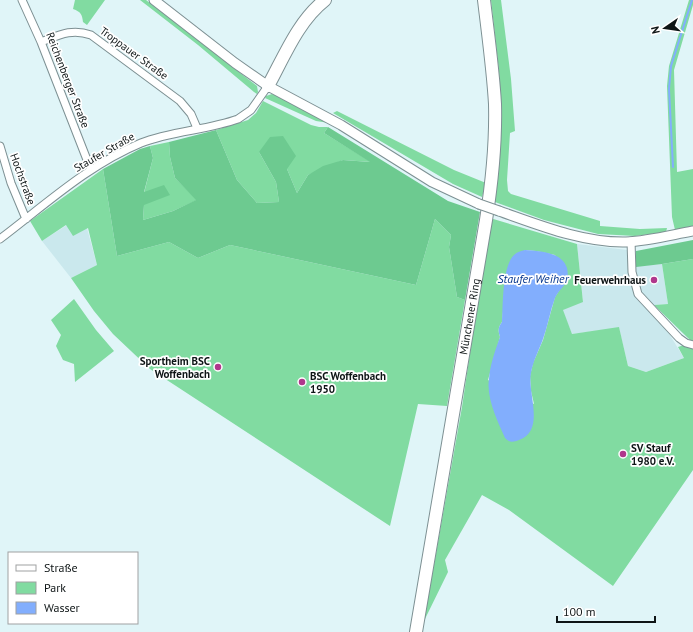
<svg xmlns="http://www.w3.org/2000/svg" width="693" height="632" font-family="'PT Sans',sans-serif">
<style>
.built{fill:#cae8ed}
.green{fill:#81dba1;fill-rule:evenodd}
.forest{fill:#6dca90}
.water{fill:#82aefd}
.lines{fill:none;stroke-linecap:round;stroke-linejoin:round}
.stream{stroke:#82aefd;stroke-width:2}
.minor-casing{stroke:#7d9093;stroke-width:9}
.tertiary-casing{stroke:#7d9093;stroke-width:11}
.primary-casing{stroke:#7d9093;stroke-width:14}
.minor{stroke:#fff;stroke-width:7}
.tertiary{stroke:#fff;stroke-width:9}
.primary{stroke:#fff;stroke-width:12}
.tertiary-bridge-casing{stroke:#7d9093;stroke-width:11;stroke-linecap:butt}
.tertiary-bridge{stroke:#fff;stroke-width:9}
.poi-dot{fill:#b0378c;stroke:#fff;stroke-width:1.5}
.labels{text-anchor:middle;stroke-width:3.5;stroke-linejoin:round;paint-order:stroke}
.street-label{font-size:11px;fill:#0e1516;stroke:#fff}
.poi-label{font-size:11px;font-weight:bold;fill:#0e1516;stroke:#fff;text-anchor:end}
.water-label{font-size:12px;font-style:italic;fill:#07378e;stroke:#fff}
</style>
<rect width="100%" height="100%" fill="#e0f5f8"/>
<path class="built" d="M 67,225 L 87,228 L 97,265 L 71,278 L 42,241 Z
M 577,244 L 636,251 L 636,266 L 662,264 L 668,304 L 654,305 L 646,308 L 668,332 L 684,358 L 646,372 L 628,366 L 619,328 L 572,334 L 562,310 L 583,301 Z"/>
<path class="green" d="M 75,0 L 105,0 L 87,25 L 83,22 C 82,14 81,12 73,9 Z
M 140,0 L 146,0 L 257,86 L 258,92 L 257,94 L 254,92 L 198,45 Z
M 491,0 L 501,0 L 511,79 L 515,131 L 510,133 L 507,180 L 508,191 L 511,194 L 600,221 L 600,226 L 640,229 L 667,228 L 666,232 L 635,236 L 598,234 L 544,220 L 495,202 L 501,114 L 499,71 Z
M 689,0 L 693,0 L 693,5 L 674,70 L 677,172 L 693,169 L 693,226 L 675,230 L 672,217 L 667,86 L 669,66 Z
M 272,94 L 275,95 L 329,123 L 316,121 L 265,98 L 266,96 Z
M 263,101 L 311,125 L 319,127 L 328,127 L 324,133 L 371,162 L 343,160 L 308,175 L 297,193 L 287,169 L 259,152 L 276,182 L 279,202 L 257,203 L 237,180 L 216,130 L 248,120 L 256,113 Z
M 337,111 L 454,170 L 486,183 L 482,197 L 453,184 L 333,113 Z
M 169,142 L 170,157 L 175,178 L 197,200 L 173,211 L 143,220 L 144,205 L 144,193 L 153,158 L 150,146 Z
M 103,169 L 117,256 L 169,242 L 198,258 L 230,245 L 416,285 L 435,219 L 451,235 L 449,247 L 457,297 L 465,300 L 447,406 L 418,404 L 390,526 L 150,369 L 113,334 L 94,311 L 71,278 L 97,265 L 88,228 L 73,236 L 66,225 L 42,241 L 30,221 Z
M 490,218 L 577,244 L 583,302 L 563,310 L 572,334 L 619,327 L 628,366 L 646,372 L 684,358 L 678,347 L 684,345 L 693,348 L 693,470 L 613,586 L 509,510 L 482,495 L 445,560 L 448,572 L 424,621 L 462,407 ZM 525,250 L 536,251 L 555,255 L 567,281 L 560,289 L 555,297 L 543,340 L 533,363 L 530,376 L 531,391 L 534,404 L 488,380 L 500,337 C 498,331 498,327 502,322 L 506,278 Z
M 693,259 L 693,341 L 690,340 L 654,305 L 668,304 L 662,264 Z
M 74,299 L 96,330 L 114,351 L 75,382 L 74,364 L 63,360 L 56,346 L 61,335 L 51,320 Z"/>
<path class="forest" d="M 328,127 L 448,201 L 480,212 L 465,300 L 457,297 L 449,247 L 451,235 L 435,219 L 416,285 L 230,245 L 198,258 L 169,242 L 117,256 L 103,169 L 140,149 L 150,146 L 153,158 L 144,192 L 164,185 L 170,195 L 144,205 L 143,220 L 173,211 L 196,200 L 175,178 L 170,157 L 169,142 L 216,130 L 237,180 L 257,203 L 279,202 L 276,182 L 259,152 L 270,137 L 283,136 L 296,156 L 287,169 L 297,193 L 308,175 L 323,166 L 343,160 L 370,162 L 324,133 Z
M 693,240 L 693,259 L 662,264 L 636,267 L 636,251 Z"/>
<path class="water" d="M 525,250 C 540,251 562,252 567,268 C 568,272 568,277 567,280 C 565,286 558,291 555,298 C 550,311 548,325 543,339 C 539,350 533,361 531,373 C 527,393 546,430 519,440 C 513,442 510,443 505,438 C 498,422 486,398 489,379 C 490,365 495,351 500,337 C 498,331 498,327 502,322 C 503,305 502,267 514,255 C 517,252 521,251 525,250 Z"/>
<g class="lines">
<path class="stream" d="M 673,167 L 669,89 L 671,66 L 692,0"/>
<g class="minor-casing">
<path id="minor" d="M 22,0 L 41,42 L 91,170
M 41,42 C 59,35 72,28 91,35 L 180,101 L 191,114 L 197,128
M 0,146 L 11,183 L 26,219
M 0,239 C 45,205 88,165 141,143 C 171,131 208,130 238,119 L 251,110 L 268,86
M 631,241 L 632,272 L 638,294 L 679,338 L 686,343 L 693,345"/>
</g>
<g class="tertiary-casing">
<path id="tertiary" d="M 154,0 L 235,63 L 268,86 L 341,125 L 432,182 L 479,204
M 499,211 C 539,225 583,243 626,242 C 649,241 671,235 693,231"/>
</g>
<g class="primary-casing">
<g id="primary">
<path d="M 268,86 C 284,57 298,21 325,0"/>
<path id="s1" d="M 416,632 L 486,220 C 492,182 496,143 495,104 C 493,69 488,34 484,0"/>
</g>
</g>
<use href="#minor" class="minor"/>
<use href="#tertiary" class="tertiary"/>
<use href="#primary" class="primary"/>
<g class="tertiary-bridge-casing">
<path id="tertiary-bridge" d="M 479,204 L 499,211"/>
</g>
<use href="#tertiary-bridge" class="tertiary-bridge"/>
</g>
<g class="poi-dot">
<circle cx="654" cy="280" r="4"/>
<circle cx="218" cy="367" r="4"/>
<circle cx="302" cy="382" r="4"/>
<circle cx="623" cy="454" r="4"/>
</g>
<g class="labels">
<g class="street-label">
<text transform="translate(134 53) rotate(36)" y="4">Troppauer Straße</text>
<text transform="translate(68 80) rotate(69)" y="4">Reichenberger Straße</text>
<text transform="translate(104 152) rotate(-30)" y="4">Staufer Straße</text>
<text transform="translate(23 179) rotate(70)" y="4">Hochstraße</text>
<text dy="4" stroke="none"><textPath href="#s1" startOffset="320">Münchener Ring</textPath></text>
</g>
<g class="poi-label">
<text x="646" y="284">Feuerwehrhaus</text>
<text x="210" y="365">Sportheim BSC<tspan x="210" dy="13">Woffenbach</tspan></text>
<text x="310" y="380" text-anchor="start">BSC Woffenbach<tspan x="310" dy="13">1950</tspan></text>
<text x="631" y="452" text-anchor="start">SV Stauf<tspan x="631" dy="13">1980 e.V.</tspan></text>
</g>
<g class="water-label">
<text x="533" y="283">Staufer Weiher</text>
</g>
</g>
<rect x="8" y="552" width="130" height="72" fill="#ffffff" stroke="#9fa1a2"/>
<rect x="16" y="565" width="20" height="6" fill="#ffffff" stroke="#9fa1a2"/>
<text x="44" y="572" font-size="12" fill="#0e1516">Straße</text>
<rect x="16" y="582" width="20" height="12" fill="#81dba1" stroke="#9fa1a2"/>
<text x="44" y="592" font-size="12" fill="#0e1516">Park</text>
<rect x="16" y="602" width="20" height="12" fill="#82aefd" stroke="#9fa1a2"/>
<text x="44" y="612" font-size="12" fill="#0e1516">Wasser</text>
<g transform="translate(665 28) rotate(257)" stroke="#ffffff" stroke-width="3" paint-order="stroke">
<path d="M0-3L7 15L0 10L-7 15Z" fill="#0e1516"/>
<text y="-6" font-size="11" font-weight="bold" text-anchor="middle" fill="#0e1516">N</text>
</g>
<path d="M557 616v6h98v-6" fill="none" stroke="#0e1516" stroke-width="2"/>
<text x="563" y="616" font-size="12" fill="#0e1516" stroke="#ffffff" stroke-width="3" paint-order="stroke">100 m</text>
</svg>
